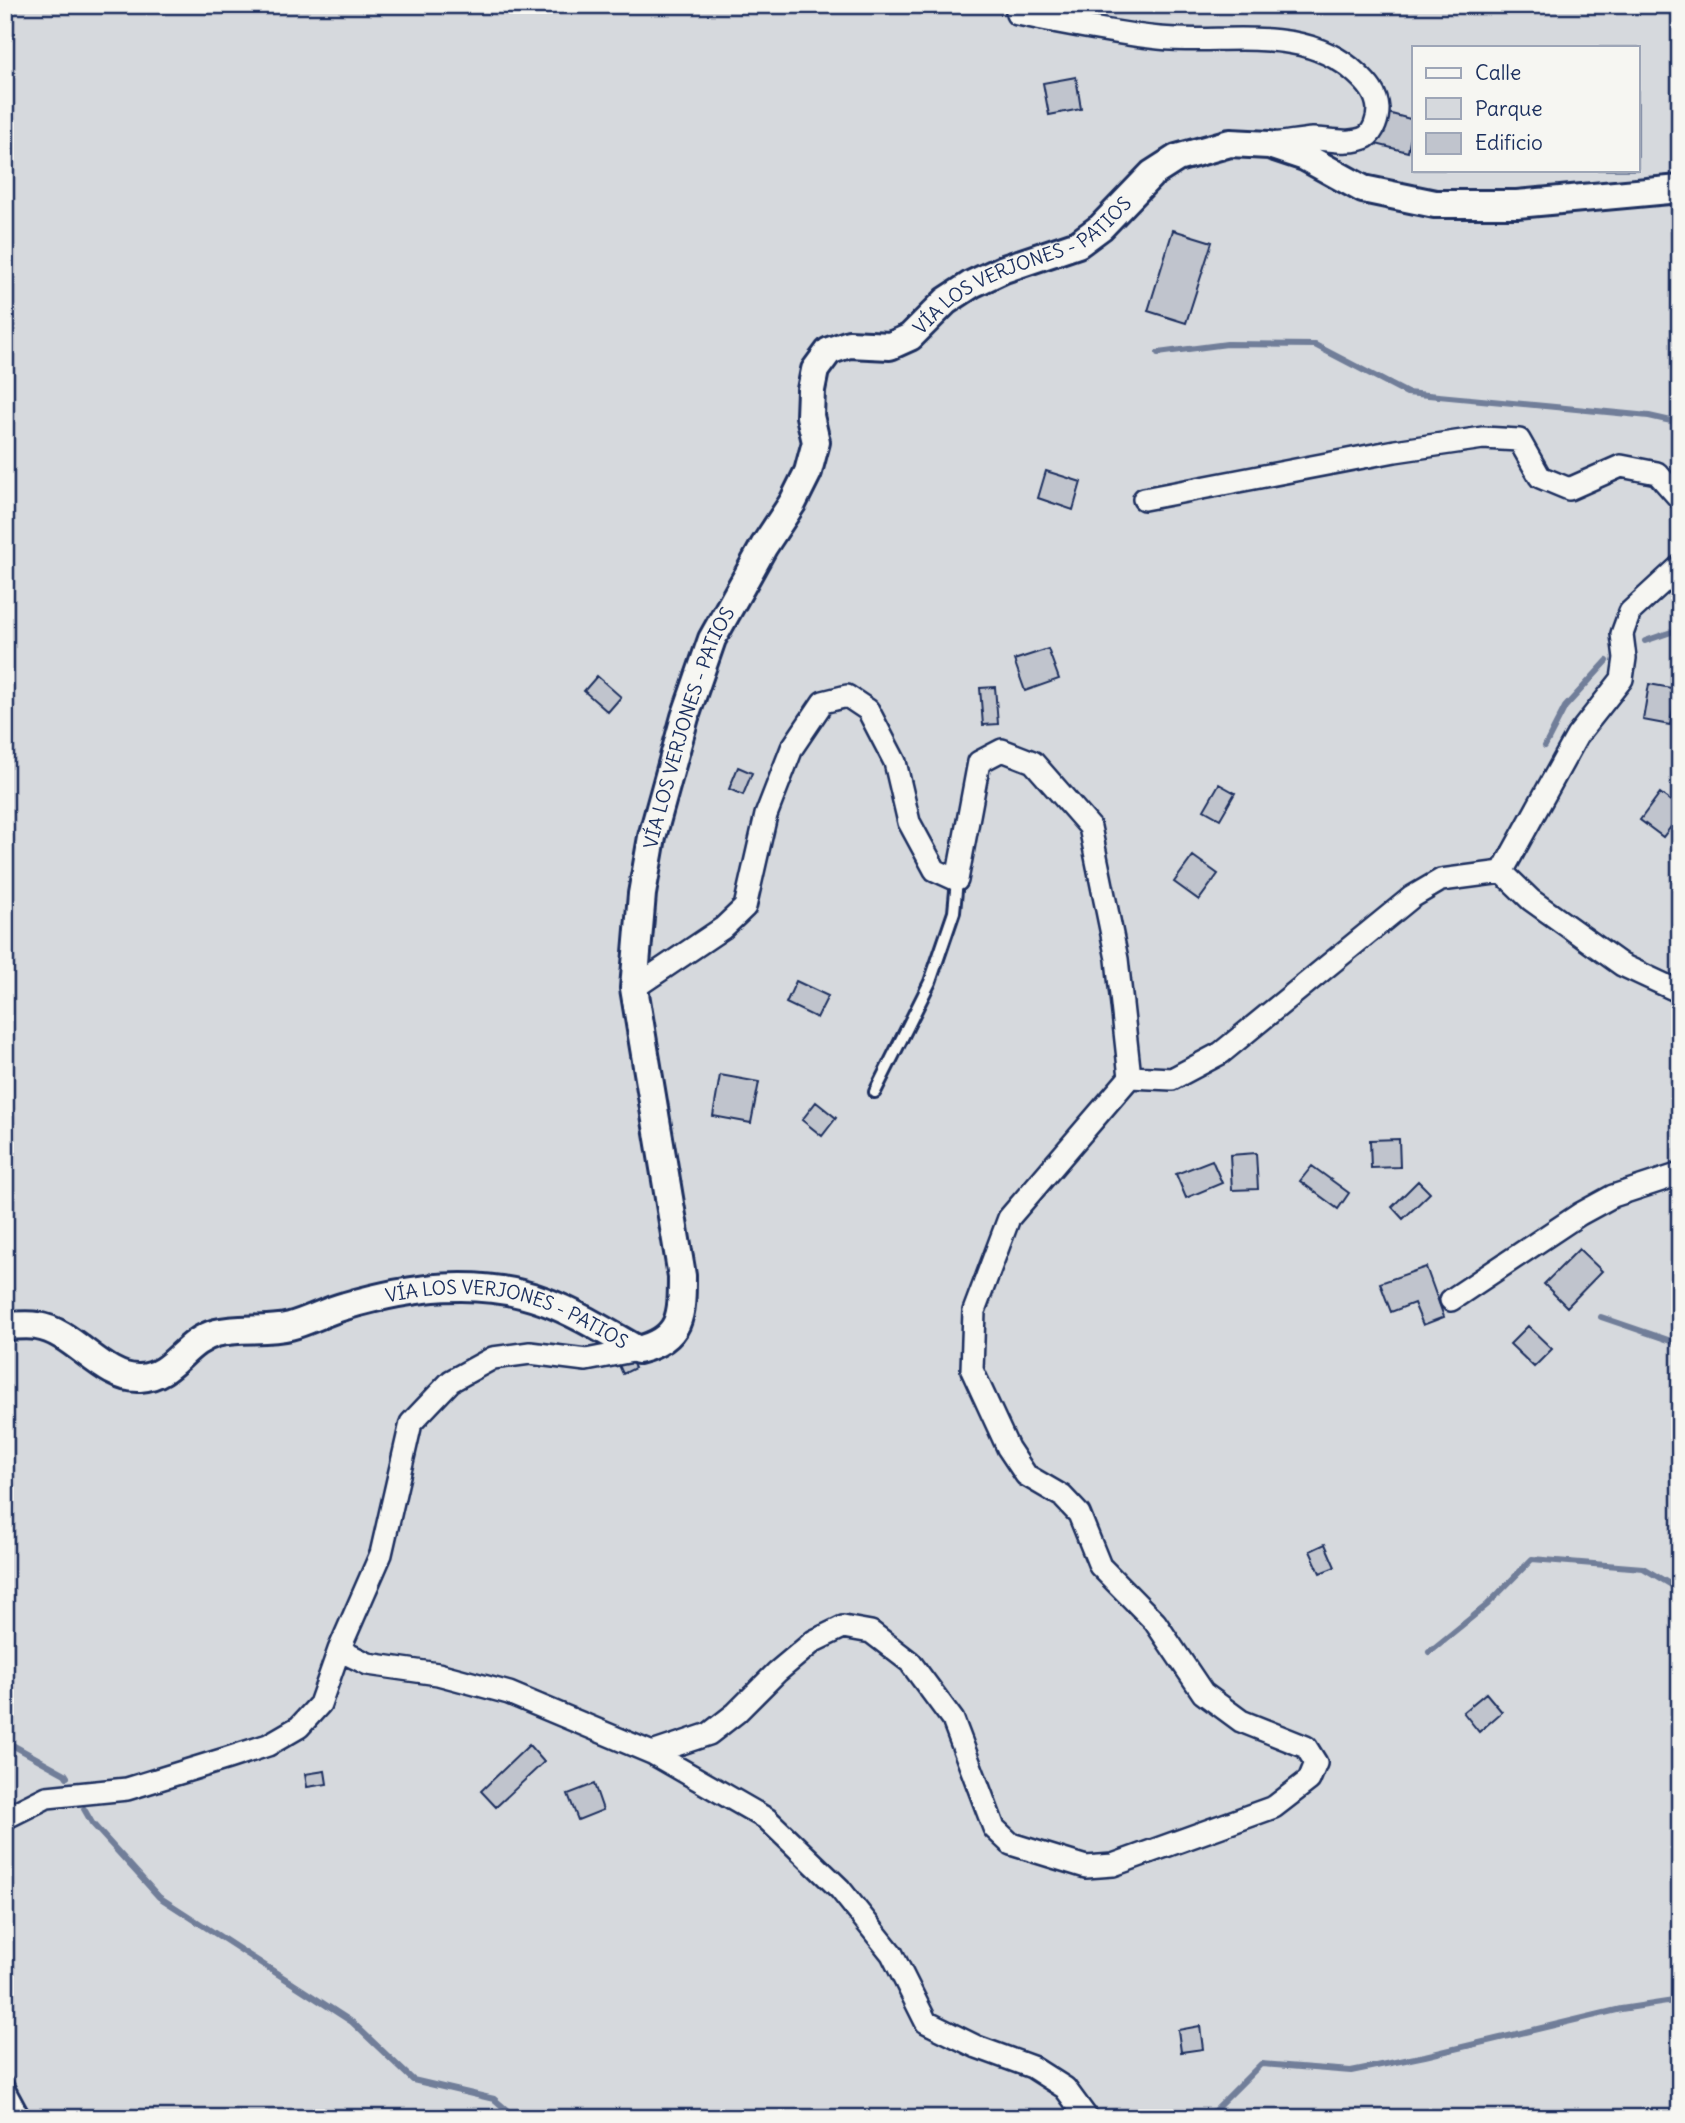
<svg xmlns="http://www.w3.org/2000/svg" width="1685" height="2123" font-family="Delius,sans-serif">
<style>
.green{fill:#d6d9dd;stroke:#78849e;stroke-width:2;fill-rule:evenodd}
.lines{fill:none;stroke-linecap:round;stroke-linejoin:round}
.stream{stroke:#717e99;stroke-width:6}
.building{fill:#c0c4cd;stroke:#1b2f5e;stroke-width:2}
.service-casing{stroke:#1b2f5e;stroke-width:16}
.minor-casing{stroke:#1b2f5e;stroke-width:26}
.tertiary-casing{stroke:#1b2f5e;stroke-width:32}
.service{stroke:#f6f6f2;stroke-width:10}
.minor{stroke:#f6f6f2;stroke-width:21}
.tertiary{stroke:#f6f6f2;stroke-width:26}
.labels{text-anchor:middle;stroke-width:7;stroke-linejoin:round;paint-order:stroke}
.street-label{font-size:19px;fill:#1b2f5e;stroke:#f6f6f2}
</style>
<rect width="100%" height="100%" fill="#f6f6f2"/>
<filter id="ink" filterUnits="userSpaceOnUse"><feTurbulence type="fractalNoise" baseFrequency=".0143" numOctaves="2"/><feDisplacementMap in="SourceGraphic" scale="14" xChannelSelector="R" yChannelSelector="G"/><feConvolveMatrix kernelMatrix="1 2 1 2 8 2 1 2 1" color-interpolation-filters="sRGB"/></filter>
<g filter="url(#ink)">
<path class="green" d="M 5,5 L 1680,5 L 1680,2118 L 5,2118 ZM 1414,47 L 1638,47 L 1638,170 L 1414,170 Z"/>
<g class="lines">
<path class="stream" d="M 1158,353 L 1227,344 L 1315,345 L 1407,393 L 1649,416 L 1680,423
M 1645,641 L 1680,629
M 1545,746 L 1565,707 L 1607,661
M 1601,1317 L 1680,1344
M 1429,1652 L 1487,1605 L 1532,1559 L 1643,1568 L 1680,1590
M 5,1741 L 65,1774 L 67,1777
M 84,1809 L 92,1823 L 159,1897 L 352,2022 L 413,2080 L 494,2099 L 516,2118
M 1207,2118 L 1261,2064 L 1351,2071 L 1425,2056 L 1621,2009 L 1680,2000"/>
</g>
<path class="building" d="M 1076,77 L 1081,109 L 1049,115 L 1043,83 Z
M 1380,111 L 1414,120 L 1408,152 L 1372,143 Z
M 1173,230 L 1212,242 L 1186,323 L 1148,311 Z
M 1046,471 L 1081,482 L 1073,510 L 1038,498 Z
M 1048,649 L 1059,679 L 1025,691 L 1014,660 Z
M 597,676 L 621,697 L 608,712 L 584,691 Z
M 1649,684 L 1677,689 L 1670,725 L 1643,720 Z
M 995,687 L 998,724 L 983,725 L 980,688 Z
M 738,767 L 752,773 L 743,795 L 729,789 Z
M 1219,784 L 1235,793 L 1220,819 L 1204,810 Z
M 1660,793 L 1680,808 L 1680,815 L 1663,837 L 1640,820 Z
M 1193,856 L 1218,874 L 1199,900 L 1174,882 Z
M 796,981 L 828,996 L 817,1018 L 786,1003 Z
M 720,1075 L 759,1082 L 751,1123 L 713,1116 Z
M 816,1102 L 836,1118 L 822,1136 L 802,1120 Z
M 1399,1139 L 1400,1167 L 1371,1168 L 1370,1140 Z
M 1256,1153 L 1258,1189 L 1232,1190 L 1230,1155 Z
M 1212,1160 L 1222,1183 L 1186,1198 L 1176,1174 Z
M 1312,1166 L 1349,1193 L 1338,1209 L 1300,1181 Z
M 1418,1181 L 1430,1193 L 1403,1219 L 1392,1207 Z
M 1579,1249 L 1602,1271 L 1567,1307 L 1544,1284 Z
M 1426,1267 L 1444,1317 L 1423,1325 L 1414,1303 L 1391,1312 L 1380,1283 Z
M 1528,1326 L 1552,1349 L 1534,1367 L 1510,1344 Z
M 630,1358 L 635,1368 L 623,1374 L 618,1363 Z
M 1325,1544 L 1335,1567 L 1320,1573 L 1310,1551 Z
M 1486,1693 L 1502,1712 L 1479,1732 L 1463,1712 Z
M 529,1745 L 544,1762 L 496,1807 L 481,1791 Z
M 325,1771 L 327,1784 L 307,1787 L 305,1774 Z
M 594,1784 L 603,1810 L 578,1820 L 568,1794 Z
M 1200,2026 L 1203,2049 L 1181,2052 L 1178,2030 Z"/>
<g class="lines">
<g class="service-casing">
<path id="service" d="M 875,1092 L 930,982 L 954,912 L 957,880
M 5,2081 L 25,2118"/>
</g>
<g class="minor-casing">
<path id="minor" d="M 1017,14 C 1064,23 1111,33 1159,38 C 1224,45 1304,23 1357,74 C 1368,84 1377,94 1378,109 C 1378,119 1374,132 1366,137 C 1351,145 1328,139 1313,139 C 1299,140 1285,143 1271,144
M 1144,499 L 1395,451 L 1483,438 L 1519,440 L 1540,477 L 1569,489 L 1621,466 L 1657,473 L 1680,499
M 1502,872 L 1577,736 L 1622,679 L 1625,658 L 1622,634 L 1630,612 L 1680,566
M 1502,872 L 1531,900 L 1622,965 L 1680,992
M 634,988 L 723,928 L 745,907 L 766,815 L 792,748 L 823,702 L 847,696 L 868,710 L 895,762 L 909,822 L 935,870 L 957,880 L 979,762 L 1002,750 L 1033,762 L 1090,827 L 1117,959 L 1130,1077 L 1009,1218 L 974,1311 L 972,1370 L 1008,1448 L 1026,1475 L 1062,1496 L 1079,1514 L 1100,1566 L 1155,1622 L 1203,1693 L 1241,1721 L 1306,1747 L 1316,1763 L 1309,1780 L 1274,1807 L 1113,1865 L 1086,1867 L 1011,1844 L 994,1828 L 953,1720 L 910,1662 L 871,1632 L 843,1627 L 814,1641 L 777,1672 L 736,1713 L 709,1734 L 652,1753
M 1130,1077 L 1172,1079 L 1221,1053 L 1412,897 L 1441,880 L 1502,872
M 1451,1300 L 1580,1214 L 1613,1196 L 1680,1174
M 339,1650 L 368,1664 L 438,1674 L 509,1693 L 652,1753 L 767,1819 L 840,1889 L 892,1954 L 926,2022 L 977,2047 L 1032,2067 L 1065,2088 L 1087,2118
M 5,1818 L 47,1797 L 127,1789 L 228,1758 L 268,1745 L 299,1727 L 320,1704 L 339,1650 L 381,1554 L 411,1423 L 451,1381 L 493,1358 L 530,1353 L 586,1360 L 638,1350"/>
</g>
<g class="tertiary-casing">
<g id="tertiary">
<path id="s1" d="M 5,1326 C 15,1326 27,1324 37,1326 C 74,1331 103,1380 140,1378 C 174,1376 183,1342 216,1333 C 239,1327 266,1332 290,1326 C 309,1321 326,1311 345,1306 C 410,1287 479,1277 544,1301 C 576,1313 608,1333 638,1350 C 682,1339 682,1315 682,1276 L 634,988 L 642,894 L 652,837 L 685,717 L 712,639 L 764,546 L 793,502 L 808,472 L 816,442 L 810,416 L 811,390 L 815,370 L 829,351 L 849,344 L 890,346 L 910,337 L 946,301 L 972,284 L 1004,269 L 1078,244 L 1101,227 L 1152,174 L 1177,158 L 1230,143 L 1269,145 L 1305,157 L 1363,189 L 1435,204 L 1517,204 L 1680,189"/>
</g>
</g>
<use href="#service" class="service"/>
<use href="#minor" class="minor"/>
<use href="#tertiary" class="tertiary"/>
</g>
</g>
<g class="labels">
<g class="street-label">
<text dy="7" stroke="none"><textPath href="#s1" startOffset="1969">VÍA LOS VERJONES - PATIOS</textPath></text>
<text dy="7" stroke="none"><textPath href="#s1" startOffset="1337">VÍA LOS VERJONES - PATIOS</textPath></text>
<text dy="7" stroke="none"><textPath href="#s1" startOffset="541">VÍA LOS VERJONES - PATIOS</textPath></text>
</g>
</g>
<rect width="1685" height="2123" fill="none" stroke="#f6f6f2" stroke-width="28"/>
<rect x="14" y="14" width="1657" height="2095" fill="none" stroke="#1b2f5e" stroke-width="2.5" filter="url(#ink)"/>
<rect x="1412" y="46" width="228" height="126" fill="#f6f6f2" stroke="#9ea6b7" stroke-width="2"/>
<rect x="1426" y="68" width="35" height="10" fill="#f6f6f2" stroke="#9ea6b7" stroke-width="2"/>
<text x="1475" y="80" font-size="21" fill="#1b2f5e">Calle</text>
<rect x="1426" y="98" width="35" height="21" fill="#d6d9dd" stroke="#9ea6b7" stroke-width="2"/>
<text x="1475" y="116" font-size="21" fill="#1b2f5e">Parque</text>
<rect x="1426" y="133" width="35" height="21" fill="#c0c4cd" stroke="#9ea6b7" stroke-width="2"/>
<text x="1475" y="150" font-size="21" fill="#1b2f5e">Edificio</text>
</svg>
